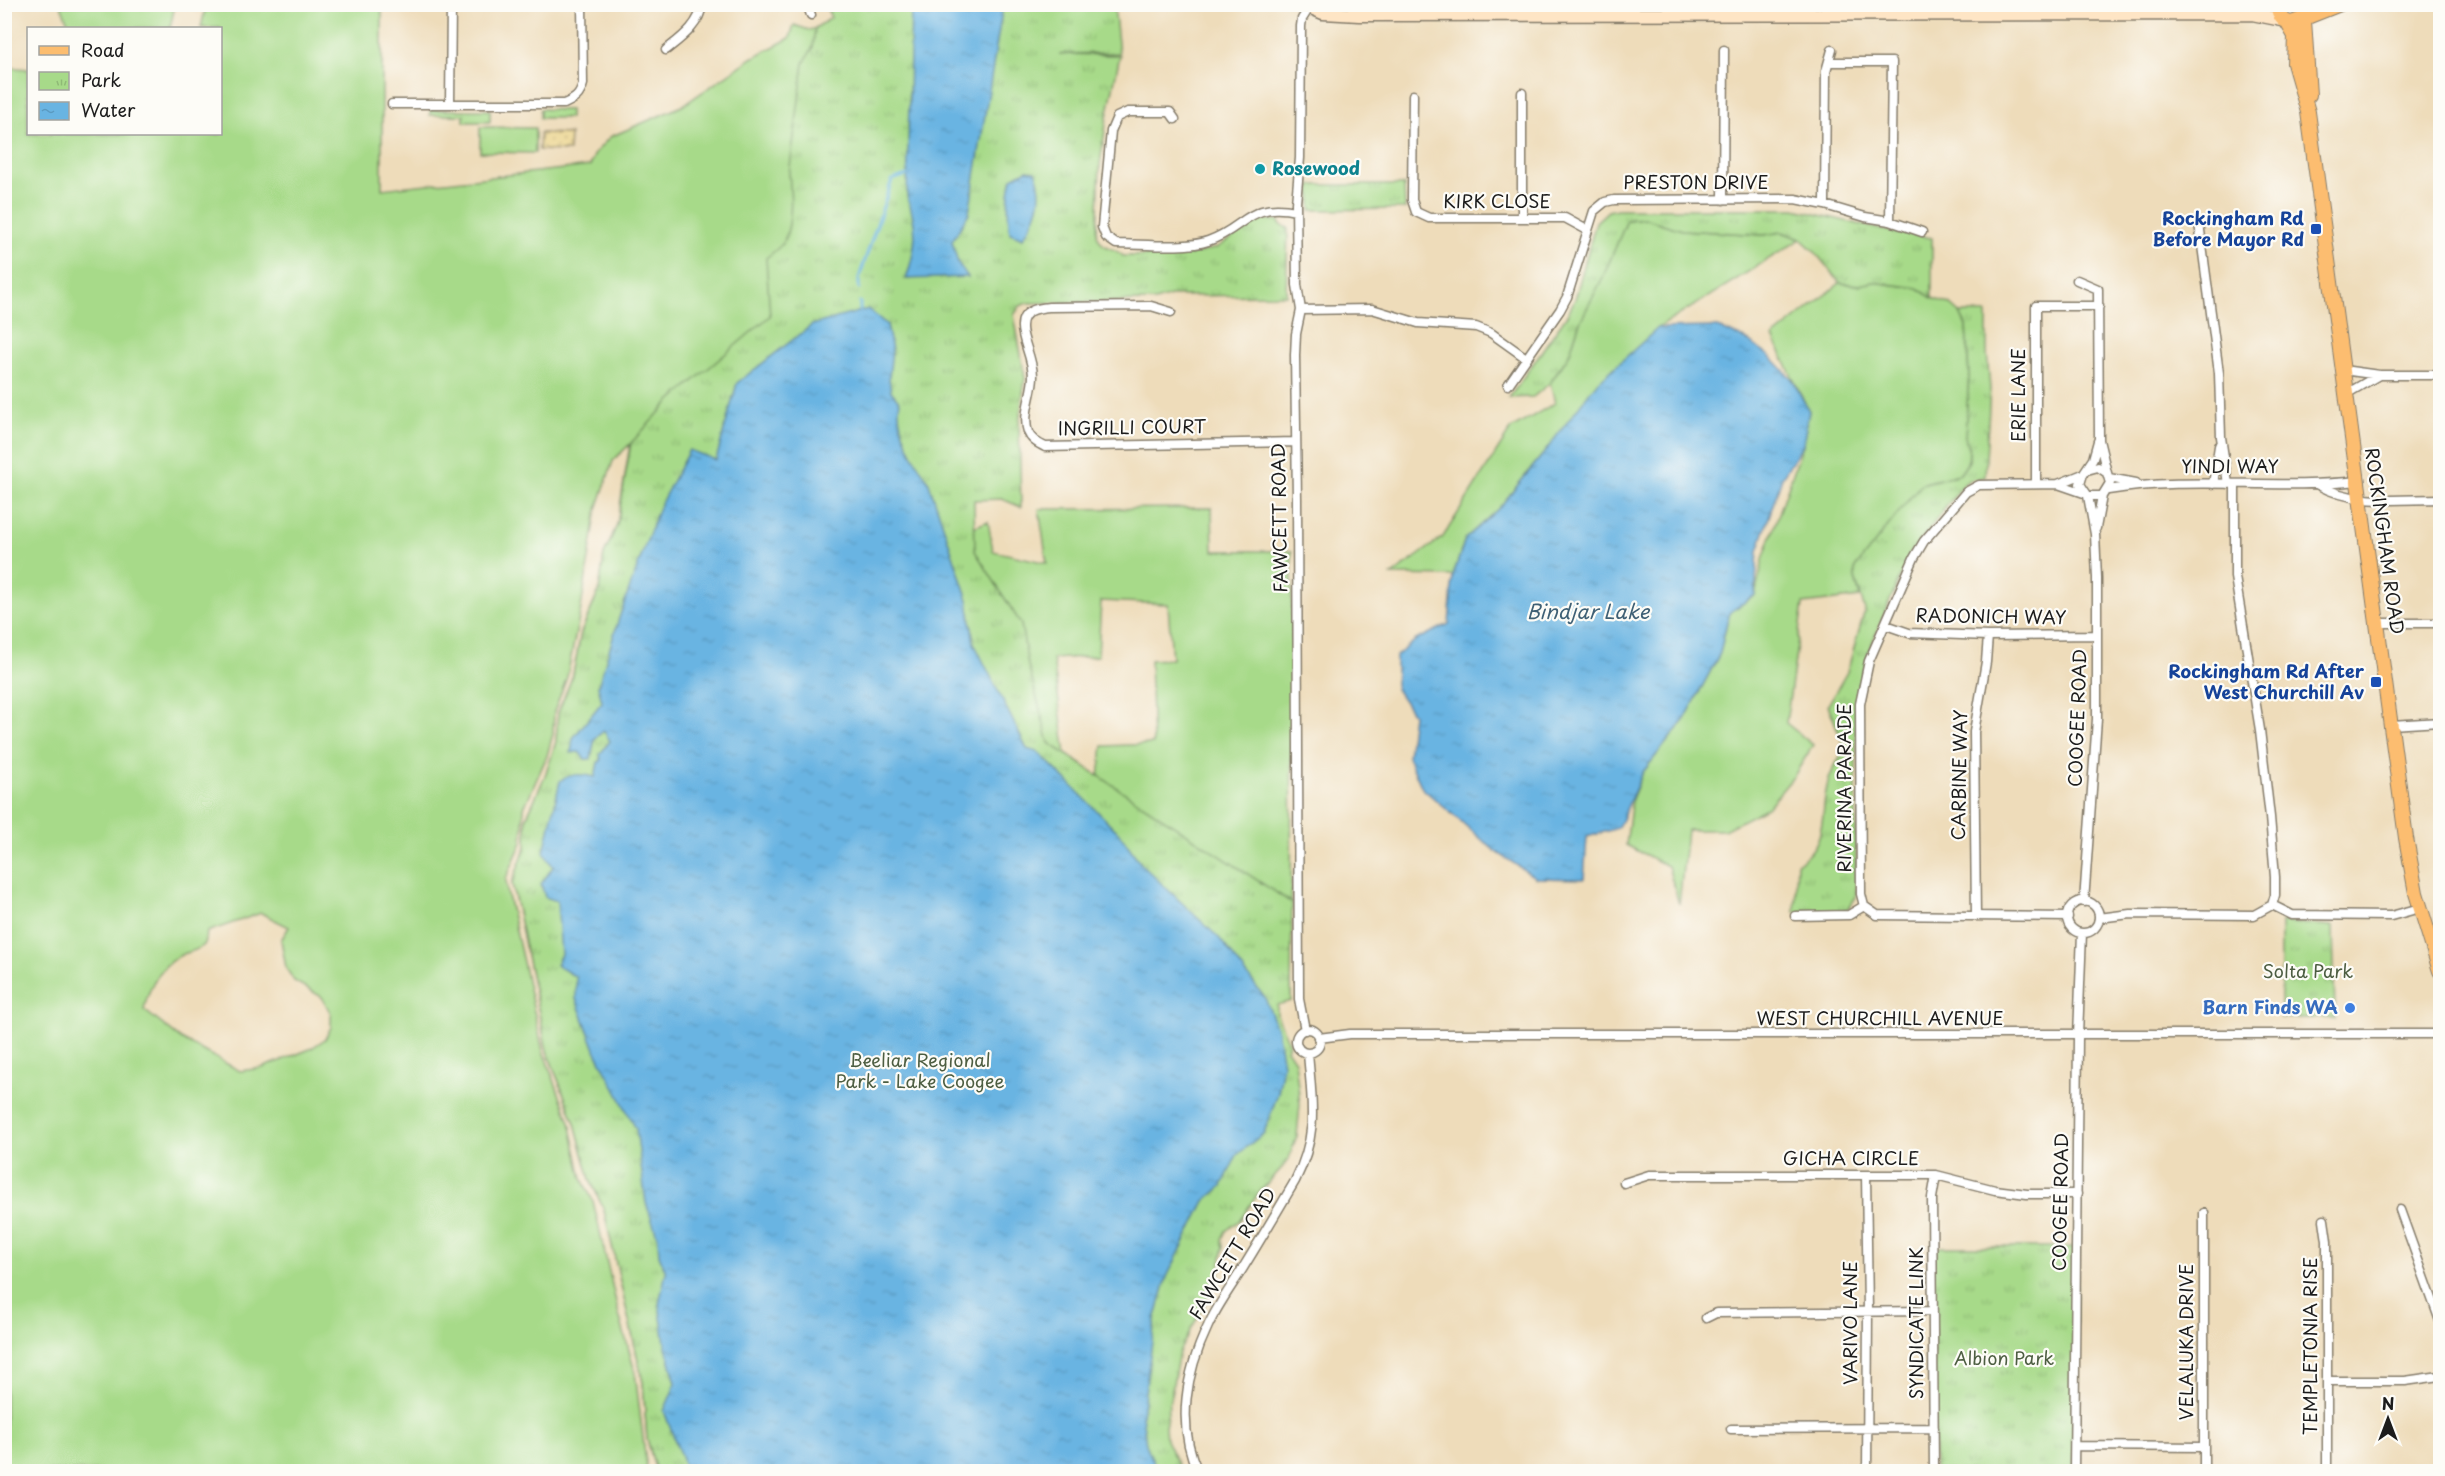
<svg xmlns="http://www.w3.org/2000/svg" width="2445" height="1476" font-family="'Playpen Sans',sans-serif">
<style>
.grass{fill:#a7da89;stroke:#627b52;stroke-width:1.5;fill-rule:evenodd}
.sand{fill:url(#sand-dots);stroke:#857b5d;stroke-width:1.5}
.park{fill:url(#park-tufts);stroke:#627b52;stroke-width:1.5}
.water{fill:url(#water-ripples);stroke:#42687f;stroke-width:1.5}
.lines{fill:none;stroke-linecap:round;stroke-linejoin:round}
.stream{stroke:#69b4e2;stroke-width:3}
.street-casing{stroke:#857c6b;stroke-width:11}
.secondary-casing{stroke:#857c6b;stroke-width:15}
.primary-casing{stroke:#857c6b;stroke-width:16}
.street{stroke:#fff;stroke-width:8}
.secondary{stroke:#fee5c5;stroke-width:12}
.primary{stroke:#fcbd6f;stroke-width:14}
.culture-dot{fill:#0f9aa8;stroke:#fdfcf7;stroke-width:2}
.transit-dot{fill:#1a4fb4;stroke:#fdfcf7;stroke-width:2}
.shop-dot{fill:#3f7fe0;stroke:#fdfcf7;stroke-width:2}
.labels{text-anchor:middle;stroke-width:4.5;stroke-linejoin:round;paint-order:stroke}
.culture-label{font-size:18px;font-weight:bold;fill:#0d838f;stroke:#fdfcf7;text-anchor:start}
.street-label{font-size:18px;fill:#1c1c1c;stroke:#fdfcf7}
.transit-label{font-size:18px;font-weight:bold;fill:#164399;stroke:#fdfcf7;text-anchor:end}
.park-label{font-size:18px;fill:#4d5e42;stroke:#fdfcf7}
.shop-label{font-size:18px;font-weight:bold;fill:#366cbe;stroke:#fdfcf7;text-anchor:end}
.water-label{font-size:20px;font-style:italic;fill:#3f6075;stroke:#fdfcf7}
</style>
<defs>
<pattern id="sand-dots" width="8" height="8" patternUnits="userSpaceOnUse" patternTransform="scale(1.5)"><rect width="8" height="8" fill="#eeda9e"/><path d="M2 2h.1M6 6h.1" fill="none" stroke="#ccba88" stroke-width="1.8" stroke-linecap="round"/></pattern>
<pattern id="park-tufts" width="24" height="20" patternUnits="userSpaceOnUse" patternTransform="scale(1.5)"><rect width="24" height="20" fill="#a7da89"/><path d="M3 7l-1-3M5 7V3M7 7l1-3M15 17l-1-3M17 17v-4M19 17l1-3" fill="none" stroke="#8fba76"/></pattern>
<pattern id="water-ripples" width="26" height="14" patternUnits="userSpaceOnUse" patternTransform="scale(1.5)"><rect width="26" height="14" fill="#69b4e2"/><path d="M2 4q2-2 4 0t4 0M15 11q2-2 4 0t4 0" fill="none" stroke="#5a9ac1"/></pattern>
</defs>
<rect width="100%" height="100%" fill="#fdfcf7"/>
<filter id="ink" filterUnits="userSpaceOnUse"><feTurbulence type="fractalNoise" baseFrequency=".0167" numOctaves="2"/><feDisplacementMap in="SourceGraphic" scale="12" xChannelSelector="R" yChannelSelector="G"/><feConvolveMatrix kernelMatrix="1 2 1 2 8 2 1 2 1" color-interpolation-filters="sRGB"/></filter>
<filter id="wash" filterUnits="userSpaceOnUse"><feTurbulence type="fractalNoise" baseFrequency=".008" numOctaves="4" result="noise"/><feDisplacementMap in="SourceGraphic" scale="24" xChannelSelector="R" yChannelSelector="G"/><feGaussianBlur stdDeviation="1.35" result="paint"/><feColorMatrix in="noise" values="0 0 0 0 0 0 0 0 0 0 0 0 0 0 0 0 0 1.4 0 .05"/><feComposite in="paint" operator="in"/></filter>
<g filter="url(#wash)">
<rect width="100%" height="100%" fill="#eedcba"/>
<path class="grass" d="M 61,5 L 175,4 L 175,5 L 170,28 L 70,28 Z
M 206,5 L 382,5 L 382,189 L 590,166 L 595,153 L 610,137 L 682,106 L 752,58 L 790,38 L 794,25 L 809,30 L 826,26 L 831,18 L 826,5 L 891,5 L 770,316 L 639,1294 L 656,1471 L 647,1439 L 643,1382 L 604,1210 L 590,1179 L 575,1123 L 547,1051 L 512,883 L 526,847 L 526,819 L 545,776 L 556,742 L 558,713 L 573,675 L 581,633 L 599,591 L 604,555 L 617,525 L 630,444 L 613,461 L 597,509 L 581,608 L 567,677 L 554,712 L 553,734 L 547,756 L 524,808 L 522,842 L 506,879 L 507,891 L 543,1051 L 570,1122 L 582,1179 L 593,1201 L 618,1311 L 635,1372 L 647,1471 L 5,1471 L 4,67 L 28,69 L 28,134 L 220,134 L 220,28 L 201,28 ZM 261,913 L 289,927 L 281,940 L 286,968 L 294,981 L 322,997 L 331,1014 L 331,1027 L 325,1039 L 310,1049 L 262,1068 L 240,1071 L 181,1039 L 144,1010 C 148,988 160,964 183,954 C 189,952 199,950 204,945 C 207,941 206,936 207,932 Z
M 540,109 L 570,110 L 570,118 L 540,118 Z
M 430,110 L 490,110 L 490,122 L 464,122 L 464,115 L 430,115 Z
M 480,127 L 535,128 L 535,153 L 480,152 Z
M 1644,218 L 1683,230 L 1764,235 L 1782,232 L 1801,239 L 1658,328 L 1544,453 L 1499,508 L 1465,539 L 1453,576 L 1392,575 L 1443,537 L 1511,429 L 1555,403 L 1550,383 L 1569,355 L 1579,324 L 1627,220 Z
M 1873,282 L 1918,288 L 1932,298 L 1950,304 L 1960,313 L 1966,326 L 1969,375 L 1966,442 C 1972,454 1969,464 1960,474 L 1921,484 L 1855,578 L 1860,597 L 1803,604 L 1786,723 L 1813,745 L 1794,776 L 1767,808 L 1724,830 L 1687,830 L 1679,904 L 1668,866 L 1626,845 L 1632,799 L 1643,772 L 1685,719 L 1720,653 L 1729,613 L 1755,595 L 1764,556 L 1803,445 L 1809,411 L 1773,337 L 1840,283 L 1859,285 Z
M 974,499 L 974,527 L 988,521 L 993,551 L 1047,563 L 1039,509 L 1212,508 L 1213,551 L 1292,551 L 1291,1001 L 1038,752 L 937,511 ZM 1101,601 L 1168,604 L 1172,659 L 1150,660 L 1153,744 L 1103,746 L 1099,776 L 1066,754 L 1053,659 L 1098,656 Z"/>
<path class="sand" d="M 540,133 L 570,134 L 569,151 L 539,150 Z"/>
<path class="park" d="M 826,5 L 1114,5 L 1119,53 L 1059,54 L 1120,55 L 1107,117 L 1100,164 L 1097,234 C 1103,252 1113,245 1123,256 L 1191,255 L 1216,248 L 1259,220 L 1278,220 L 1281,225 L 1288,228 L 1286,295 L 1171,296 L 1155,301 L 1027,303 L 1020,306 L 1014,315 L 1025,378 L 1019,424 L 1021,507 L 1002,499 L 974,500 L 975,551 L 1021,624 L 1028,665 L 1049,743 L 1292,903 L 1291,1001 L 1277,1005 L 1277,1015 L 1289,1043 L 1287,1049 L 1295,1061 L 1300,1104 L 1297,1136 L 1288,1161 L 1257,1195 L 1240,1220 L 1226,1231 L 1222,1239 L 1224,1247 L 1218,1279 L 1179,1352 L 1165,1427 L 1166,1440 L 1181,1471 L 656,1471 L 647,1439 L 643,1382 L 604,1210 L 590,1179 L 575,1123 L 547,1051 L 512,883 L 526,847 L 526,819 L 545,776 L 556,742 L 558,713 L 573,675 L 581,633 L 599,591 L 604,555 L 617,525 L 631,443 L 670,401 L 770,316 L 766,258 C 772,253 780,248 784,241 C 793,223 791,193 789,174 L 804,63 L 813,47 L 815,28 L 831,18 Z
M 1311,185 L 1404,185 L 1405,209 L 1311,210 Z
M 1617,209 L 1795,209 L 1883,230 L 1932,238 L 1932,298 L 1918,288 L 1873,282 L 1859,285 L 1840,283 L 1815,252 L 1801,239 L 1782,232 L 1764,235 L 1682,230 L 1644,218 L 1627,220 L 1603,277 L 1579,324 L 1569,355 L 1550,383 L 1533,397 L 1509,398 L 1567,315 L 1575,299 L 1596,222 L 1608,211 Z
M 1960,313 L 1987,313 L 1987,352 L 1990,389 L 1985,477 L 1969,480 L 1963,485 L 1909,555 C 1890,607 1860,654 1856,711 L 1856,897 L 1848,909 L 1842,911 L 1795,912 L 1797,863 C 1828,846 1820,815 1827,787 C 1829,773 1839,760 1845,748 L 1828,705 L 1847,672 L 1865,610 L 1855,578 L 1855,568 L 1921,484 L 1960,474 L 1969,461 L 1969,448 L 1965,437 L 1969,375 L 1966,326 Z
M 2281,922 L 2333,926 L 2335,1018 L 2281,1018 Z
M 1933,1247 L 2077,1247 L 2074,1471 L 1934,1471 Z"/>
<path class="water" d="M 911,5 L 1003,5 L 969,213 L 952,241 L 958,263 L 968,277 L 906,279 C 917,247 918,227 907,196 Z
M 1027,170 L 1035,171 C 1046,196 1037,217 1023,238 L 1010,233 C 1007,213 1007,197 1012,178 Z
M 868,309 L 887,325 L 892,350 L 889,378 L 891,391 L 900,402 C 894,424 915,462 928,480 L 968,600 L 974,643 L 1027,749 L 1038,752 L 1120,834 L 1141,864 L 1220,939 L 1265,998 L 1277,1028 L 1283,1065 L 1278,1093 L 1264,1133 L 1237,1155 L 1222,1186 L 1205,1201 L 1167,1277 L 1155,1320 L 1142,1415 L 1146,1444 L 1157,1471 L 682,1471 L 684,1465 L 664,1411 L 676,1383 L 665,1343 L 659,1304 L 666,1272 L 659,1255 L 658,1238 L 646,1203 L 636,1129 L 596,1052 L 576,999 L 576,977 L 556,965 L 561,954 L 557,901 L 545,897 L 541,884 L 553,867 L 544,852 L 560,781 C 572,773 581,774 595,777 L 598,762 L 601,761 L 600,754 L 610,741 L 604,731 L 595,738 L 591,759 L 585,759 L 579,752 L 571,753 L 573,738 L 602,702 L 598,686 L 620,615 L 659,507 L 689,450 L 716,460 L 737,383 L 812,325 Z
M 1717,327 L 1745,339 L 1772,358 L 1792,379 L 1809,411 L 1803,445 L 1782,477 L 1758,551 L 1755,595 L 1729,613 L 1720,653 L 1685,719 L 1643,772 L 1618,828 L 1587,837 L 1584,879 L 1536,878 L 1495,851 L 1422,788 L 1408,757 L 1413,714 L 1396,689 L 1396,656 L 1416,640 L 1449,624 L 1453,576 L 1465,539 L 1499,508 L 1544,453 L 1595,385 L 1658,328 Z"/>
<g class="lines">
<path class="stream" d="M 859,288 L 859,278 L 892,180 L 907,175
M 860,302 L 860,310"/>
</g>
</g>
<g filter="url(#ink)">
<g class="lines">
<g class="street-casing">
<path id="street" d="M 807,4 L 811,15
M 666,50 C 681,38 700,25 702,4
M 1829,62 L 1892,62 L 1890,221
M 1522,93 L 1522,218
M 1413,95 L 1412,200 L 1416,212 L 1429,218 L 1565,218 L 1587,230
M 392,104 L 564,104 C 575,99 580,96 583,84 L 582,4
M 450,104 L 451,4
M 1175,119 L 1170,112 L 1128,112 L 1117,117 L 1111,131 L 1102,227 L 1106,237 L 1116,244 C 1141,244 1187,249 1208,241 C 1246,228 1248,201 1296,211
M 1723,200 L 1724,50
M 1825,205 L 1826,71 L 1832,50
M 2199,223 L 2219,373 L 2221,437 L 2228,484
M 2077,280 L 2098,289 L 2099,440 L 2107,473
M 1301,310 L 1372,309 L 1418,323 L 1476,327 L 1491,333 L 1526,358
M 1171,312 L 1151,306 L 1049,307 C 1038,308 1022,310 1022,326 C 1021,338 1033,359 1033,376 C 1033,393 1022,415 1028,432 C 1031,440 1038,443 1045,447 L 1295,442
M 2343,370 L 2379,375 L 2440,375
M 1508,385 L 1560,310 L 1567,297 L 1594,211 L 1605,202 L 1614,200 L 1795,199 L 1825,205 L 1865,217 L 1890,221 L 1922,232
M 2346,394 L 2379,375
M 2087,470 L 2098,467 L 2107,473 L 2110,483 L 2102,496 L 2088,496 L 2080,484 L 2083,474 L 2093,459 L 2098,441
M 2109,478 L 2136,483
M 2036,484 L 2036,306 L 2099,306
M 2058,484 L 2083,474
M 2213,484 L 2219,446
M 2318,485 C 2357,506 2397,499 2440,499
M 2108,490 C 2191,476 2275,490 2358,481
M 2096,528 L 2102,496
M 2377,623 L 2440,623
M 1886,625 L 1909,633 L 1988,636 L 2096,635
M 2391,725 L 2440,722
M2067 917a16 16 0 1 1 32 0a16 16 0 1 1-32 0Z
M 2084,902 L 2097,719 L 2097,578 L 2095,534 L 2088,496
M 2272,905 L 2292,915 L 2391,916 L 2420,908
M 1795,916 L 1849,915 L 1864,906
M 1976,916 L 1974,732 L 1986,662 L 1988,636
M 2068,917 L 1877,915 L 1864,906 L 1861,894 L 1860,704 L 1869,661 L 1914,558 L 1924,541 L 1966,492 L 1979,485 L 2058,484 L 2084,493
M 2099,918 L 2130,914 L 2254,915 L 2272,905 L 2275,895 L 2275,877 L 2270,817 L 2260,730 L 2235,577 L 2235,484
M1296 1041a12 12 0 1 1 24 0a12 12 0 1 1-24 0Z
M 1305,1030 L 1299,999 L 1297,499 L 1295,355 L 1296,334 L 1301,310 L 1297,285 L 1296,203 L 1300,158 L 1301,26 L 1302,19 L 1309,8
M 1319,1038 L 1350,1034 L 2440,1034
M 1866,1175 L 1868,1311 L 1867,1472
M 1624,1183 L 1649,1175 L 1936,1175 L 1995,1190 L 2027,1194 L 2077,1194
M 2400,1210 L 2440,1321
M 2324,1220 L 2327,1241 L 2327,1472
M 1706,1318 L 1716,1313 L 1933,1311
M 2328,1381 L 2405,1381 L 2440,1376
M 1731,1429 L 1934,1428
M 2075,1446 L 2204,1447
M 1198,1472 C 1176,1425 1186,1372 1208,1326 C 1217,1306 1231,1287 1243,1268 C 1261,1239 1278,1210 1295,1181 C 1319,1133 1312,1104 1308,1053
M 1934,1472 L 1932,1198 L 1936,1175
M 2074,1472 L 2078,1036 L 2082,933
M 2204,1472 L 2204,1213"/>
</g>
<g class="secondary-casing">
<path id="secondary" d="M 1302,4 L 1323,13 L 1359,15 L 2252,14 L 2282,20"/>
</g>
<g class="primary-casing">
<path id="primary" d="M 2278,4 C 2278,15 2281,21 2292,23 L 2340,4
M 2304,20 L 2309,95
M 2287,22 L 2295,36 L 2294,63 L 2308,112 L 2406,838 L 2416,893 L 2440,971"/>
</g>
<use href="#street" class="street"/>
<use href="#secondary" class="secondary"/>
<use href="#primary" class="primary"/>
</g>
</g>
<circle class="culture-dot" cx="1260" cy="169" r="6"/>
<g class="transit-dot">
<rect x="2310" y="223" width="12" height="12" rx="3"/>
<rect x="2370" y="676" width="12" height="12" rx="3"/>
</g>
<circle class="shop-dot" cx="2350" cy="1008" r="6"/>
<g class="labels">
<g class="culture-label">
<text x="1272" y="175">Rosewood</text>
</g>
<g class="street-label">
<text x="1696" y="189">PRESTON DRIVE</text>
<text x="1497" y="208">KIRK CLOSE</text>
<text transform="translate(2019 395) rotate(-90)" y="6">ERIE LANE</text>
<text transform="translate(1132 428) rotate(-1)" y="6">INGRILLI COURT</text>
<text x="2230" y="473">YINDI WAY</text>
<text transform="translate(1280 518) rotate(-91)" y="6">FAWCETT ROAD</text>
<text transform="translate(2384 541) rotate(82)" y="6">ROCKINGHAM ROAD</text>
<text transform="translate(1991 617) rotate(1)" y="6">RADONICH WAY</text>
<text transform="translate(2078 718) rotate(-88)" y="6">COOGEE ROAD</text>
<text transform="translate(1960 775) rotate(-89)" y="6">CARBINE WAY</text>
<text transform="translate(1845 788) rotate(-90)" y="6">RIVERINA PARADE</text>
<text x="1880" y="1025">WEST CHURCHILL AVENUE</text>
<text x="1851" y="1165">GICHA CIRCLE</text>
<text transform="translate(2061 1202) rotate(-89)" y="6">COOGEE ROAD</text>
<text transform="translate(1233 1254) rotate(-59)" y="6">FAWCETT ROAD</text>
<text transform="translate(1851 1323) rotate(-90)" y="6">VARIVO LANE</text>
<text transform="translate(1917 1323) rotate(-90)" y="6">SYNDICATE LINK</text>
<text transform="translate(2187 1342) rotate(-90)" y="6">VELALUKA DRIVE</text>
<text transform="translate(2311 1346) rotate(-90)" y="6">TEMPLETONIA RISE</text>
</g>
<g class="transit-label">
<text x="2304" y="225">Rockingham Rd<tspan x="2304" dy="21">Before Mayor Rd</tspan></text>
<text x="2364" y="678">Rockingham Rd After<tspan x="2364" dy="21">West Churchill Av</tspan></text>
</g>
<g class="park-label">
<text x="2308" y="978">Solta Park</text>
<text x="920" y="1067">Beeliar Regional<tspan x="920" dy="21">Park - Lake Coogee</tspan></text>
<text x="2004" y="1365">Albion Park</text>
</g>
<g class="shop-label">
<text x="2338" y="1014">Barn Finds WA</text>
</g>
<g class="water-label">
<text x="1588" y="619">Bindjar Lake</text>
</g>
</g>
<rect width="2445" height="1476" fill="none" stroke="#fdfcf7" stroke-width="24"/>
<rect x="27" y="27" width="195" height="108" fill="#fdfcf7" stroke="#a3a29f" stroke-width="1.5"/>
<rect x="39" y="46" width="30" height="9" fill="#fcbd6f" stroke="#a3a29f" stroke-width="1.5"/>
<text x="81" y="57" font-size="18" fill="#1c1c1c">Road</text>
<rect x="39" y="72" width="30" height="18" fill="url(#park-tufts)" stroke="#a3a29f" stroke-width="1.5"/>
<text x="81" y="87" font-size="18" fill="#1c1c1c">Park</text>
<rect x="39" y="102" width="30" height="18" fill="url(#water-ripples)" stroke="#a3a29f" stroke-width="1.5"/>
<text x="81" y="117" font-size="18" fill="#1c1c1c">Water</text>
<g transform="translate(2388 1419)" stroke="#fdfcf7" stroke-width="4.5" paint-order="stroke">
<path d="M0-4.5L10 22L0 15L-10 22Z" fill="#1c1c1c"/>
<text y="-9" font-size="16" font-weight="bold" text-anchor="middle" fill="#1c1c1c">N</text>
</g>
</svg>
